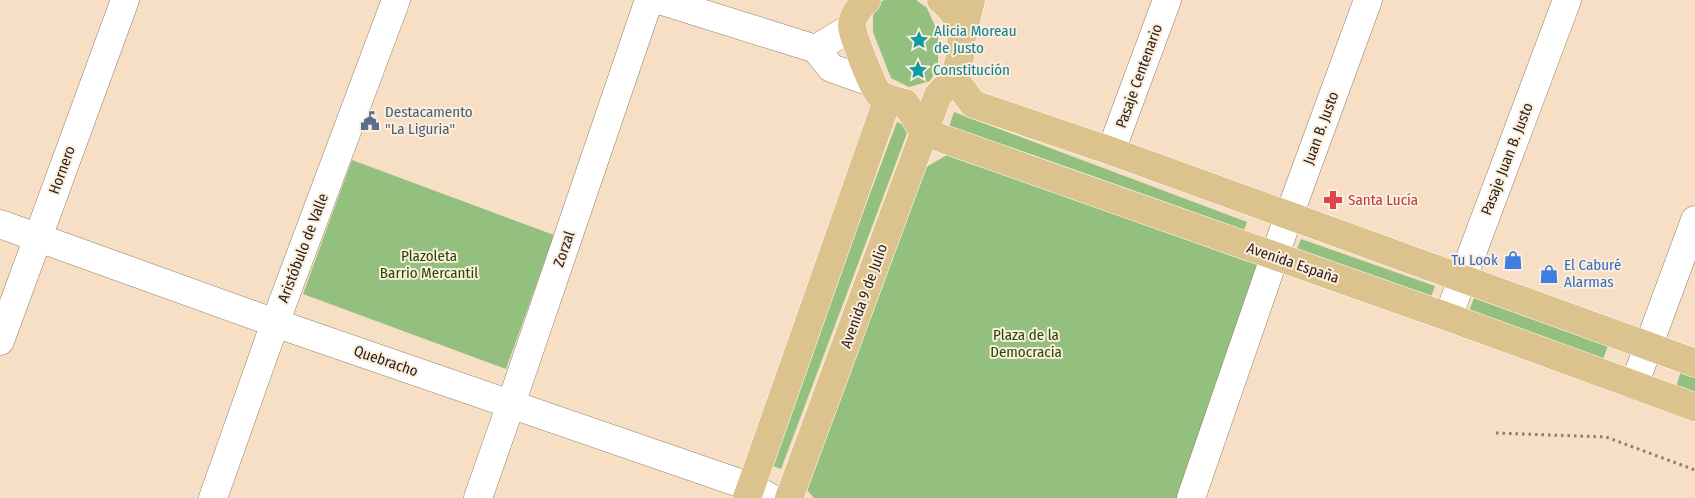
<svg xmlns="http://www.w3.org/2000/svg" width="1695" height="498" font-family="'Fira Sans Condensed',sans-serif">
<style>
.green{fill:#93c07e}
.lines{fill:none;stroke-linecap:round;stroke-linejoin:round}
.minor-casing{stroke:#927e65;stroke-width:29}
.major-casing{stroke:#fff;stroke-width:29}
.path{stroke:#8c7d6b;stroke-width:3;stroke-dasharray:2.5 4;stroke-linecap:butt}
.minor{stroke:#fff;stroke-width:28}
.major{stroke:#dcc28c;stroke-width:28}
.labels{text-anchor:middle;stroke-width:4;stroke-linejoin:round;paint-order:stroke}
.culture-label{font-size:15px;fill:#0d838f;stroke:#fceede;text-anchor:start}
.street-label{font-size:15px;fill:#2b2319;stroke:#fceede}
.service-label{font-size:15px;fill:#4e5e75;stroke:#fceede;text-anchor:start}
.health-label{font-size:15px;fill:#be3a42;stroke:#fceede;text-anchor:start}
.park-label{font-size:15px;fill:#214a02;stroke:#fceede}
.shop-label{font-size:15px;fill:#366cbe;stroke:#fceede;text-anchor:end}
</style>
<rect width="100%" height="100%" fill="#f6dfc5"/>
<path class="green" d="M 885,0 L 916,0 L 927,8 L 938,33 L 938,67 L 930,81 L 909,87 L 891,78 L 873,32 L 873,16 L 879,2 Z
M 954,112 L 1247,222 L 1242,236 L 949,127 Z
M 897,122 L 909,128 L 781,469 L 768,464 Z
M 954,151 L 1261,265 L 1182,498 L 814,498 L 807,490 L 923,169 Z
M 352,160 L 554,235 L 506,369 L 303,294 Z
M 1301,239 L 1435,286 L 1429,302 L 1295,254 Z
M 1474,298 L 1608,346 L 1602,362 L 1468,314 Z
M 1681,371 L 1695,376 L 1695,394 L 1676,387 Z"/>
<g class="lines">
<g class="minor-casing">
<path id="minor" d="M 659,0 L 816,49 L 831,68 L 871,82
M 816,49 L 852,27
M 1111,151 L 1167,0
M 0,224 L 275,323 L 751,487 L 771,498
M 1448,317 L 1567,0
M 0,341 L 125,0
M 1634,385 L 1695,220
M 213,498 L 275,323 L 396,0
M 478,498 L 511,404 L 649,0
M 1191,498 L 1283,232 L 1368,0"/>
</g>
<g class="major-casing">
<path id="major" d="M 867,0 C 860,6 852,16 852,26 C 852,34 873,88 879,94 C 886,99 897,101 905,103
M 941,0 C 963,16 965,44 957,68 C 956,72 955,76 953,79 C 950,83 946,87 942,91
M 962,38 L 971,0
M 954,78 L 973,104 L 1111,151 L 1695,363
M 905,103 L 924,132 L 1448,317 L 1695,407
M 747,498 L 888,98
M 789,498 L 938,95"/>
</g>
<path class="path" d="M 1496,433 L 1606,437 L 1695,470"/>
<use href="#minor" class="minor"/>
<use href="#major" class="major"/>
</g>
<defs>
<g id="sight-bare" transform="scale(1.5)"><path d="M0-6L1.8-2.2L6-1.7L2.9 1.2L3.7 5.4L0 3.3L-3.7 5.4L-2.9 1.2L-6-1.7L-1.8-2.2Z" fill="#0f9aa8" stroke="#fceede" stroke-width="2.5" paint-order="stroke"/></g>
<g id="civic-bare" transform="scale(1.5)"><path d="M-.6-6.5H3V-4.5H.6V-3L4-1V1h2V6H-6V1h2V-1L-.6-3ZM-1.2 2.5V6h2.4V2.5Z" fill="#5c6f8a" stroke="#fceede" stroke-width="2.5" paint-order="stroke"/></g>
<g id="pharmacy-bare" transform="scale(1.5)"><path d="M-2-6h4v4h4v4h-4v4h-4v-4h-4v-4h4Z" fill="#e0444e" stroke="#fceede" stroke-width="2.5" paint-order="stroke"/></g>
<g id="shop-bare" transform="scale(1.5)"><path d="M-5-2.5h2.3a2.7 3.5 0 0 1 5.4 0H5L5.5 6h-11ZM-1.5-2.5h3a1.5 2.3 0 0 0-3 0Z" fill="#3f7fe0" stroke="#fceede" stroke-width="2.5" paint-order="stroke"/></g>
</defs>
<g fill-rule="evenodd">
<use href="#sight-bare" x="919" y="40"/>
<use href="#sight-bare" x="918" y="70"/>
<use href="#civic-bare" x="370" y="121"/>
<use href="#pharmacy-bare" x="1333" y="200"/>
<use href="#shop-bare" x="1513" y="260"/>
<use href="#shop-bare" x="1549" y="274"/>
</g>
<g class="labels">
<g class="culture-label">
<text x="934" y="36">Alicia Moreau<tspan x="934" dy="17">de Justo</tspan></text>
<text x="933" y="75">Constitución</text>
</g>
<g class="street-label">
<text transform="translate(1139 76) rotate(-70)" y="5">Pasaje Centenario</text>
<text transform="translate(1321 128) rotate(-70)" y="5">Juan B. Justo</text>
<text transform="translate(1507 159) rotate(-69)" y="5">Pasaje Juan B. Justo</text>
<text transform="translate(62 170) rotate(-70)" y="5">Hornero</text>
<text transform="translate(303 248) rotate(-69)" y="5">Aristóbulo de Valle</text>
<text transform="translate(564 249) rotate(-71)" y="5">Zorzal</text>
<text transform="translate(1293 263) rotate(19)" y="5">Avenida España</text>
<text transform="translate(864 296) rotate(-70)" y="5">Avenida 9 de Julio</text>
<text transform="translate(386 361) rotate(19)" y="5">Quebracho</text>
</g>
<g class="service-label">
<text x="385" y="117">Destacamento<tspan x="385" dy="17">"La Liguria"</tspan></text>
</g>
<g class="health-label">
<text x="1348" y="205">Santa Lucía</text>
</g>
<g class="park-label">
<text x="429" y="261">Plazoleta<tspan x="429" dy="17">Barrio Mercantil</tspan></text>
<text x="1026" y="340">Plaza de la<tspan x="1026" dy="17">Democracia</tspan></text>
</g>
<g class="shop-label">
<text x="1498" y="265">Tu Look</text>
<text x="1564" y="270" text-anchor="start">El Caburé<tspan x="1564" dy="17">Alarmas</tspan></text>
</g>
</g>
</svg>
